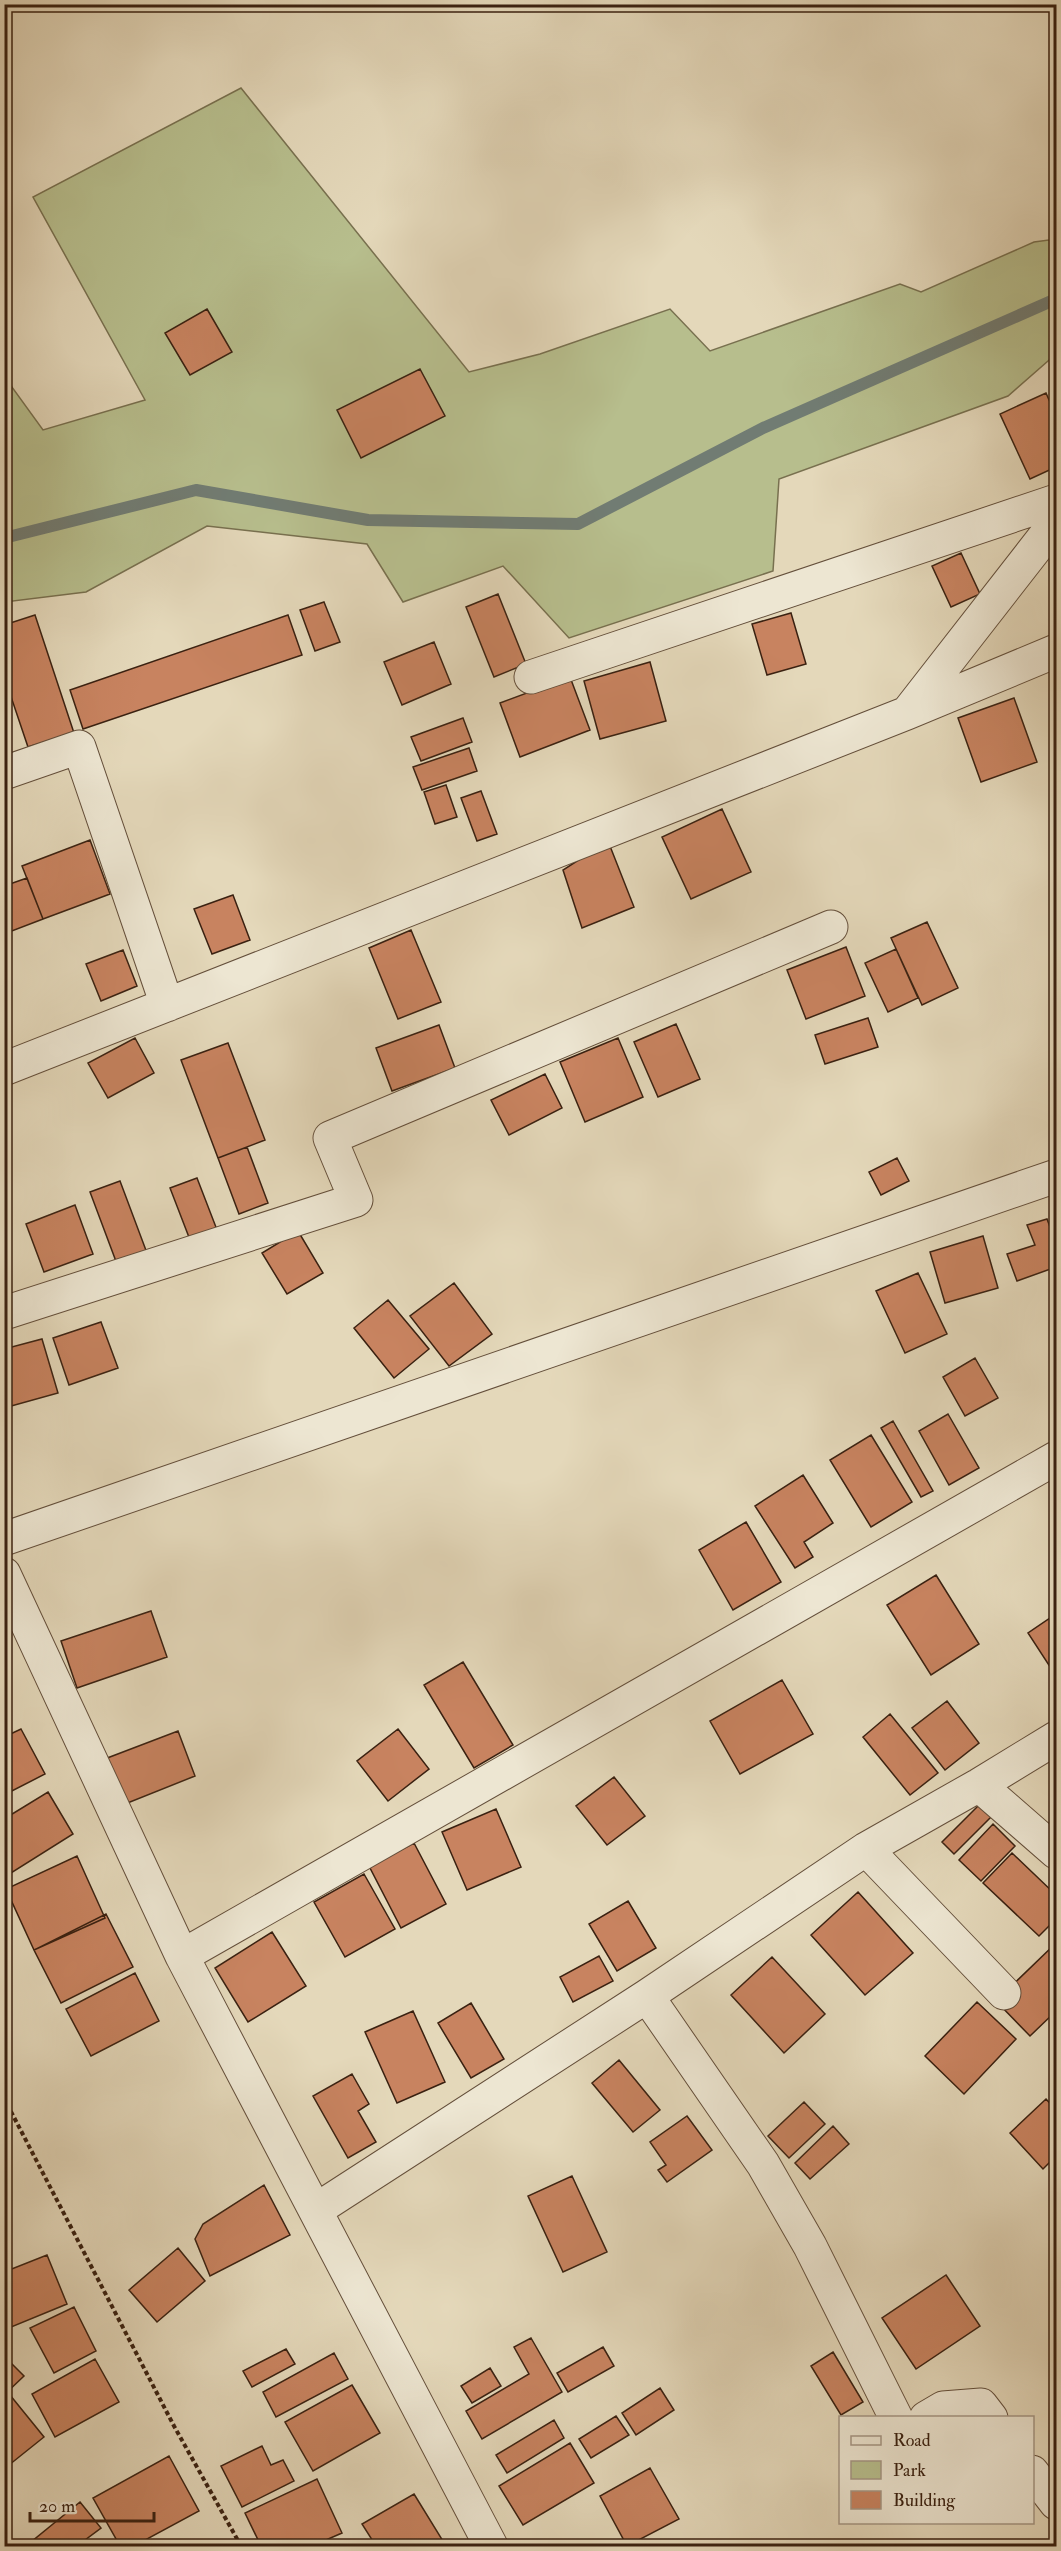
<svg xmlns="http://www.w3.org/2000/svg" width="1061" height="2551" font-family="'IM FELL Double Pica',serif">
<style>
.green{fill:#b7be8d;stroke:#78704f;stroke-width:1.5}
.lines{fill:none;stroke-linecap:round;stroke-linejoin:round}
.stream{stroke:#717c73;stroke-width:12}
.building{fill:#c88360;stroke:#3a2111;stroke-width:1.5}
.street-casing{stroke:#644f3b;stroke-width:35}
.path{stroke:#3a2111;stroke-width:4;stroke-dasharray:4.5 3;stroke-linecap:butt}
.street{stroke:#ede6d2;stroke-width:33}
</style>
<rect width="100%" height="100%" fill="#e4d8ba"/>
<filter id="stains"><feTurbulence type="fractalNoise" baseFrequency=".00333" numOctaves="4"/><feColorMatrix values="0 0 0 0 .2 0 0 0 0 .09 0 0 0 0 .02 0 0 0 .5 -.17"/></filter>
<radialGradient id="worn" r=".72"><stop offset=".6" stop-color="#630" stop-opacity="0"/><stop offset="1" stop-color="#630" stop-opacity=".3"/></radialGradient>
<path class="green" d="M 241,88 L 469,372 L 540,354 L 670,309 L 710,351 L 900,284 L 921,292 L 1034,242 L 1056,239 L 1056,354 L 1008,396 L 779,479 L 773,571 L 569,638 L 503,566 L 403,602 L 367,544 L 207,526 L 86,592 L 5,602 L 4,376 L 43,430 L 145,400 L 33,197 Z"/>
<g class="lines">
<path class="stream" d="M 4,538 L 196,490 L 368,520 L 578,524 L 763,428 L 1056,299"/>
</g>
<path class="building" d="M 207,309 L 232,352 L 190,375 L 165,333 Z
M 420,369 L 445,416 L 361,458 L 337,410 Z
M 1046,393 L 1056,416 L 1056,467 L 1030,479 L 1000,414 Z
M 961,553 L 980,594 L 951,607 L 932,566 Z
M 498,594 L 526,664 L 494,677 L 466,607 Z
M 324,602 L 340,642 L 315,651 L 300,610 Z
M 791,613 L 806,664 L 767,675 L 752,624 Z
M 35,615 L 74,733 L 28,747 L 4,676 L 4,625 Z
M 288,615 L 302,655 L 83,729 L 70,690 Z
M 434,642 L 451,684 L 402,705 L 384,662 Z
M 650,662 L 666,721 L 600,739 L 584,681 Z
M 570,677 L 590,730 L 520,757 L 500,703 Z
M 1014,698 L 1037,762 L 981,782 L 958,718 Z
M 463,718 L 472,742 L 421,761 L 411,737 Z
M 469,748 L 477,771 L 422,790 L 413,767 Z
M 446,785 L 457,817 L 435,824 L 424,792 Z
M 481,791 L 497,834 L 477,841 L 461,798 Z
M 722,809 L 751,872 L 691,899 L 662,837 Z
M 90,840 L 110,894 L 43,919 L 22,866 Z
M 608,841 L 634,907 L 582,928 L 563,870 Z
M 27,878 L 43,919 L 4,934 L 4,886 Z
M 233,895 L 250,940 L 212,954 L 194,909 Z
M 927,922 L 958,988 L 922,1005 L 891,938 Z
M 411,930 L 441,1002 L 398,1019 L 369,948 Z
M 846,947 L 865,996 L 806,1019 L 787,970 Z
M 896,949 L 918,998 L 888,1012 L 865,963 Z
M 123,950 L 137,986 L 101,1001 L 86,964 Z
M 868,1018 L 878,1047 L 825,1064 L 815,1035 Z
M 676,1024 L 700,1079 L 658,1097 L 634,1042 Z
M 439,1025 L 455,1068 L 392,1091 L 376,1048 Z
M 135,1038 L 154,1073 L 108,1098 L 88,1063 Z
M 618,1038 L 643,1097 L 585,1122 L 560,1062 Z
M 228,1043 L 265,1140 L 218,1158 L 181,1060 Z
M 545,1074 L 562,1108 L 509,1135 L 491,1100 Z
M 247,1147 L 268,1203 L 239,1214 L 218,1158 Z
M 897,1158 L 909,1181 L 881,1195 L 869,1172 Z
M 197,1178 L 219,1235 L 192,1245 L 170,1188 Z
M 120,1181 L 147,1253 L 117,1264 L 90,1192 Z
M 75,1205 L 93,1254 L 44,1272 L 26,1224 Z
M 1047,1219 L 1056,1243 L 1056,1267 L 1017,1281 L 1007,1254 L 1035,1245 L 1027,1225 Z
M 298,1231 L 323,1273 L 287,1294 L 262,1253 Z
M 983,1236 L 998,1288 L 945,1303 L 930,1252 Z
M 918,1273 L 947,1334 L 905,1353 L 876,1291 Z
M 454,1283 L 492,1334 L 449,1366 L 410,1316 Z
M 388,1300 L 429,1349 L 394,1378 L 354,1328 Z
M 101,1322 L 118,1368 L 69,1385 L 53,1338 Z
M 42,1339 L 58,1393 L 4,1408 L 4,1349 Z
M 975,1358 L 998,1398 L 965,1416 L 943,1377 Z
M 948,1414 L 979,1468 L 949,1485 L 919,1431 Z
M 893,1421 L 933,1491 L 921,1497 L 881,1428 Z
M 871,1435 L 912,1502 L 871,1527 L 830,1460 Z
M 803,1475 L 833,1523 L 804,1542 L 813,1557 L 795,1568 L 755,1506 Z
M 746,1522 L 781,1582 L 733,1610 L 699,1550 Z
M 936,1575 L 979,1644 L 931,1675 L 887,1605 Z
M 151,1611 L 167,1657 L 77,1688 L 61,1641 Z
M 1056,1614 L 1056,1676 L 1028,1633 Z
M 463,1662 L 513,1745 L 474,1768 L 424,1685 Z
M 782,1680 L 813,1734 L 740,1774 L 710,1721 Z
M 947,1701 L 979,1743 L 945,1770 L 912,1728 Z
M 890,1714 L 938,1773 L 910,1795 L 863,1737 Z
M 21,1729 L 45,1774 L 4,1795 L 4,1737 Z
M 398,1729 L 429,1769 L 388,1801 L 357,1761 Z
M 178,1731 L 195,1776 L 120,1806 L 102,1760 Z
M 614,1777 L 645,1816 L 607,1845 L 576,1806 Z
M 48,1792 L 73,1834 L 11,1873 L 4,1862 L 4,1819 Z
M 979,1805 L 991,1817 L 954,1854 L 942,1842 Z
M 496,1809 L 521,1867 L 467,1890 L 442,1832 Z
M 993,1824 L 1015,1846 L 981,1881 L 959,1860 Z
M 414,1843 L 446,1904 L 401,1928 L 369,1866 Z
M 1012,1853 L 1056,1895 L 1056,1919 L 1039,1936 L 983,1883 Z
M 77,1856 L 105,1918 L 34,1950 L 6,1889 Z
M 364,1874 L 395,1929 L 345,1957 L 314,1902 Z
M 858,1892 L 913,1953 L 865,1995 L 811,1935 Z
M 628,1901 L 656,1948 L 617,1971 L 589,1924 Z
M 106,1914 L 133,1967 L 61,2003 L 34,1950 Z
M 272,1932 L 306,1986 L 248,2022 L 215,1968 Z
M 1056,1943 L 1056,2011 L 1030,2036 L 996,2001 Z
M 599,1956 L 613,1981 L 573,2002 L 560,1977 Z
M 772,1957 L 825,2014 L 784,2053 L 731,1995 Z
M 135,1973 L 159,2021 L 91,2056 L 66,2009 Z
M 977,2002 L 1016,2039 L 964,2094 L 925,2056 Z
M 471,2003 L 504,2059 L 471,2078 L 438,2023 Z
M 413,2011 L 445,2082 L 397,2103 L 365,2032 Z
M 619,2060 L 660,2110 L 633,2132 L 592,2083 Z
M 352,2074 L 369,2104 L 358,2111 L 376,2142 L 348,2158 L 313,2096 Z
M 1046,2099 L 1056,2110 L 1056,2156 L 1043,2169 L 1010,2133 Z
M 804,2102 L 825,2124 L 789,2158 L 768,2136 Z
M 687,2116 L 712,2150 L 667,2182 L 658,2170 L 666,2165 L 650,2142 Z
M 833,2126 L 849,2144 L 810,2179 L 795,2163 Z
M 1056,2167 L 1056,2180 L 1050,2173 Z
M 572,2176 L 607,2252 L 563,2272 L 528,2196 Z
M 264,2185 L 290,2235 L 210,2276 L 195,2239 L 203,2224 Z
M 178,2248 L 205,2281 L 157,2322 L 129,2290 Z
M 47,2255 L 67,2304 L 4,2330 L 4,2272 Z
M 946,2275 L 980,2326 L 916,2369 L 882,2318 Z
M 74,2307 L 96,2351 L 54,2373 L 30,2328 Z
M 1056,2320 L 1056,2333 L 1050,2324 Z
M 531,2338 L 562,2392 L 482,2439 L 466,2411 L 529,2374 L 514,2347 Z
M 603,2347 L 614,2366 L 568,2392 L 557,2373 Z
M 286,2349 L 295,2364 L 252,2387 L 243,2371 Z
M 833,2352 L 863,2402 L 841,2415 L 811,2366 Z
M 334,2353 L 348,2379 L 276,2417 L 263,2392 Z
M 4,2356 L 24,2376 L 4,2395 Z
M 95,2359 L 119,2402 L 55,2437 L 32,2394 Z
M 490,2368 L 501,2386 L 472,2403 L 461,2386 Z
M 352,2385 L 380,2433 L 313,2471 L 285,2422 Z
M 660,2388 L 674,2410 L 636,2435 L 622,2413 Z
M 10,2395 L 44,2437 L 4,2469 L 4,2400 Z
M 616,2416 L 629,2435 L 591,2458 L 579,2439 Z
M 554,2420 L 564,2438 L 507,2473 L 496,2455 Z
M 570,2443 L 594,2483 L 523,2525 L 499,2486 Z
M 262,2446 L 271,2465 L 283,2460 L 294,2481 L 242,2507 L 221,2466 Z
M 169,2456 L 199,2511 L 134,2546 L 120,2546 L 93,2498 Z
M 650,2468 L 679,2519 L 627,2546 L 600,2496 Z
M 317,2479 L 342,2533 L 312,2546 L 261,2546 L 245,2513 Z
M 414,2494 L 446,2546 L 376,2546 L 362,2524 Z
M 80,2502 L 101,2528 L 77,2546 L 26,2546 Z"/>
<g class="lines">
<g class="street-casing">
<path id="street" d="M 531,677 L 1056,501
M 908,712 L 1056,522
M 4,773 L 79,747 L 167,1005
M 4,1069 L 907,713 L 1056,651
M 4,1313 L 356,1200 L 330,1138 L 831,927
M 4,1539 L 1056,1176
M 4,1574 L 182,1956 L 491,2546
M 979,1785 L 1056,1852
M 866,1849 L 1004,1993
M 182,1956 L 1056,1458
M 647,1996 L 763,2164 L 810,2246 L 896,2418
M 316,2210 L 647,1996 L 866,1849 L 979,1785 L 1056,1738
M 926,2418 L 943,2408 L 981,2405 L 991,2418
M 1032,2472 L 1056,2503"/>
</g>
<path class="path" d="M 4,2098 L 174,2426 L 241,2546"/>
<use href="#street" class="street"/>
</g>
<rect width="1061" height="2551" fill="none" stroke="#e4d8ba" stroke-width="24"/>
<rect x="6" y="6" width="1049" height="2539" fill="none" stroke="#3a2111" stroke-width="3"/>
<rect x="12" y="12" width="1037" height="2527" fill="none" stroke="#3a2111" stroke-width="1.5"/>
<rect x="839" y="2416" width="195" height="108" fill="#ede6d2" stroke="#a59785" stroke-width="1.5"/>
<rect x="851" y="2436" width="30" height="9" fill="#ede6d2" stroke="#a59785" stroke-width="1.5"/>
<text x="893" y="2446" font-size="18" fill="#3a2111">Road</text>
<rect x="851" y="2461" width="30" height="18" fill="#b7be8d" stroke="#a59785" stroke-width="1.5"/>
<text x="893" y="2476" font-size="18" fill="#3a2111">Park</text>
<rect x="851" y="2491" width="30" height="18" fill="#c88360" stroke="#a59785" stroke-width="1.5"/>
<text x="893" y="2506" font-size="18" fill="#3a2111">Building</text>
<path d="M30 2512v9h124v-9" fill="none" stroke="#3a2111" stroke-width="3"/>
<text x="39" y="2512" font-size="18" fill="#3a2111" stroke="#ede6d2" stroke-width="4.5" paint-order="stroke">20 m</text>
<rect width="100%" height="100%" filter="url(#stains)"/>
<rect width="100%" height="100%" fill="url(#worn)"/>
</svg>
